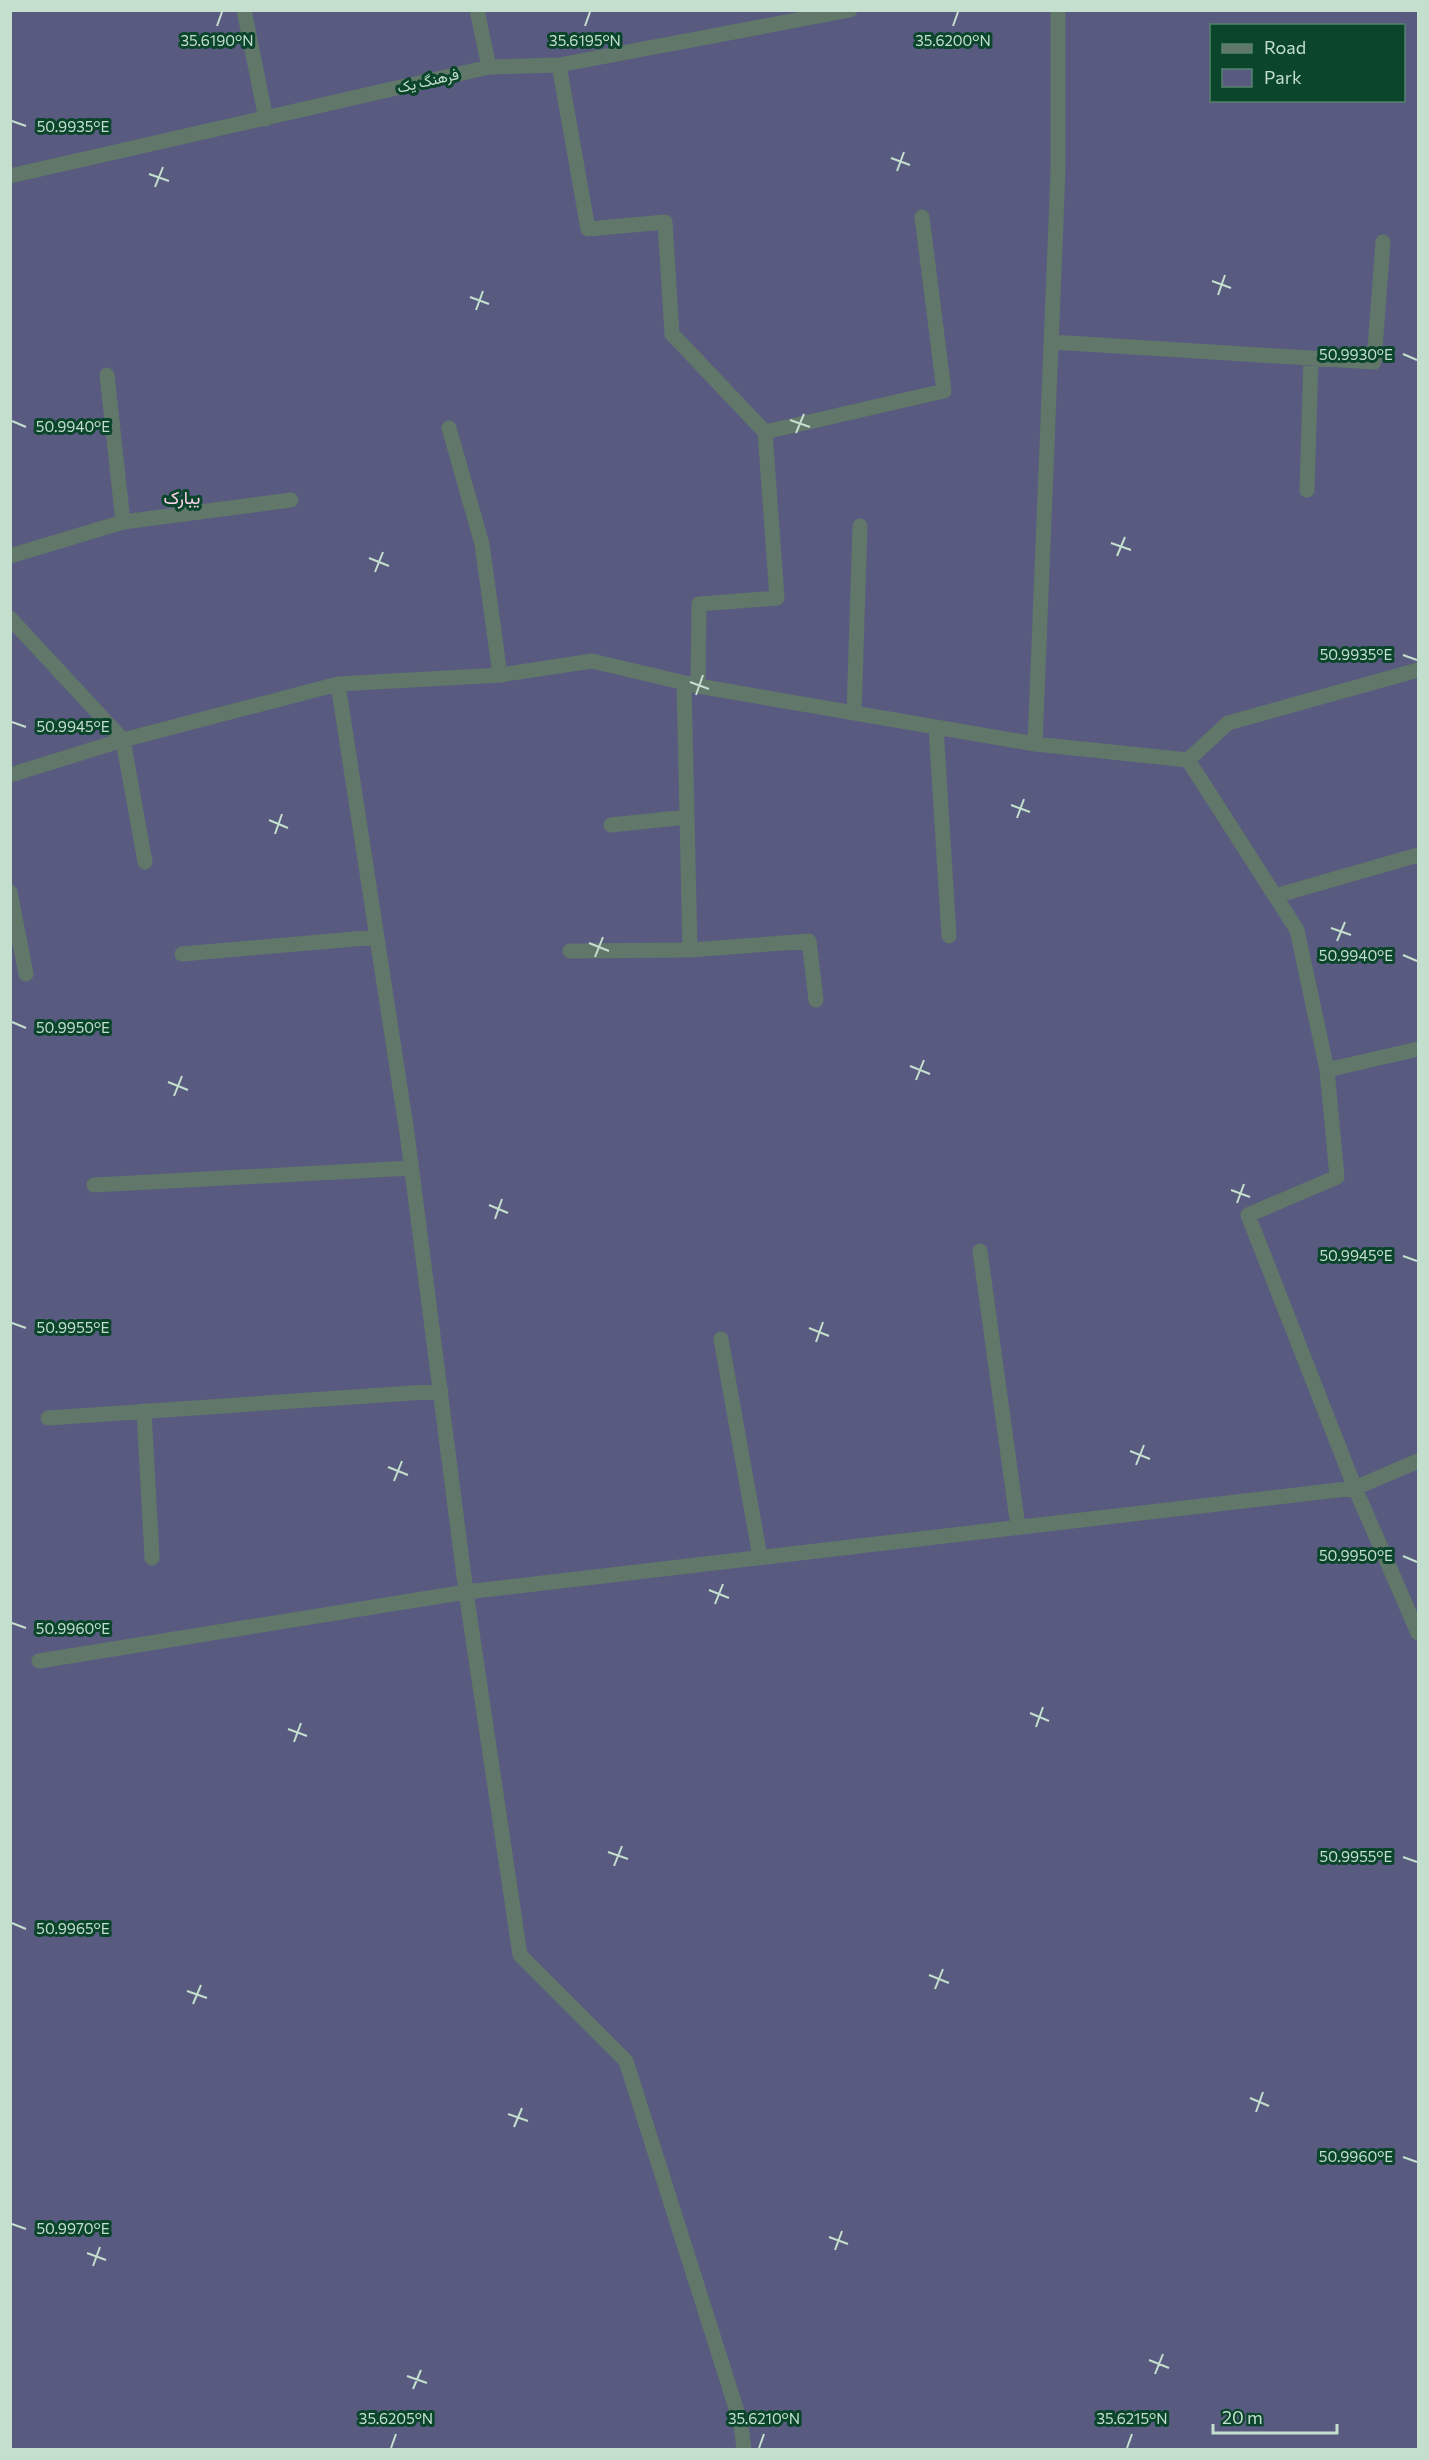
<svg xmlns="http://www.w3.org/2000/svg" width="1429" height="2460" font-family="Commissioner,Vazirmatn,sans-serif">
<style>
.green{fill:#585b7f;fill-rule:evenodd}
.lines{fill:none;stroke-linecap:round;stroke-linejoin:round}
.minor{stroke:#61776a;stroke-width:15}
.ticks{fill:none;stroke:#c4dfce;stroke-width:2}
.labels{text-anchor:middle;stroke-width:6;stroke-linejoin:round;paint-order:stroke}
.street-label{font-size:15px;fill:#c4dfce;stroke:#0b462c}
.quarter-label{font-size:18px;fill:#fed3ee;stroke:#0b462c}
.ticks-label{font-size:15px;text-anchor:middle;fill:#c4dfce;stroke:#0b462c;stroke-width:6;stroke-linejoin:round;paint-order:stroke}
</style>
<rect width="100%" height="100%" fill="#0b462c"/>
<path class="green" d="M 11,11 L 1418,11 L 1418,2449 L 11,2449 ZM 1212,26 L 1404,26 L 1404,100 L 1212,100 Z"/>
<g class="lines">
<path class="minor" d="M 244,10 L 266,119
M 477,10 L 489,67
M 559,65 L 588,229 L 665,222 L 672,334 L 765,432 L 777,598 L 699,604 L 698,686
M 10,176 L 489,67 L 559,65 L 850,10
M 1052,342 L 1374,362 L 1383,242
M 107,375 L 123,522
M 449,428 L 482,544 L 500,675
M 765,432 L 944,391 L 922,217
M 1307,490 L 1311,358
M 10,556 L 123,522 L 291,500
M 10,618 L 123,740 L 145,862
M 684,683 L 690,950
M 338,684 L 407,1133 L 466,1592 L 520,1955 L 626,2061 L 741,2424 L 744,2450
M 854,713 L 860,526
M 936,727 L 949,936
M 1035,744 L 1058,171 L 1058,10
M 1188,760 L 1228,723 L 1418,670
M 10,775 L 123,740 L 338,684 L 500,675 L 592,661 L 698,686 L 1035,744 L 1188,760 L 1297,930 L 1327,1070 L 1337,1177 L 1248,1215 L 1355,1488 L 1418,1633
M 611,825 L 687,817
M 10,892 L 26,974
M 1275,896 L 1418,855
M 570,951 L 690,950 L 809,941 L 816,1000
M 182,954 L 377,937
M 1327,1070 L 1418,1049
M 94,1185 L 411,1168
M 980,1251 L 1018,1527
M 721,1339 L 760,1557
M 144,1411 L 152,1558
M 48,1418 L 441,1391
M 39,1661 L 466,1592 L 1355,1488 L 1418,1461"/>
</g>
<path class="ticks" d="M 217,26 L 222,12M 585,26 L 590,12M 953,26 L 958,12M 12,121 L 26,126M 891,158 L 910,165M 897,171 L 904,152M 149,174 L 169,181M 155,187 L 163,167M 1212,281 L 1231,288M 1218,295 L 1225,275M 470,297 L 489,304M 476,310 L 483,291M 1403,354 L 1417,360M 790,420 L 810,427M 12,421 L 26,427M 796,433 L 804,414M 1111,543 L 1131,550M 1117,556 L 1125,537M 369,558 L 389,566M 375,572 L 383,552M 1403,655 L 1417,660M 690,682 L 709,689M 696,695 L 703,675M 12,722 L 26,727M 1011,805 L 1030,812M 1017,818 L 1024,799M 269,820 L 288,828M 275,834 L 282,814M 1331,928 L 1351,935M 1337,941 L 1345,922M 589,943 L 609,951M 1403,955 L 1417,961M 595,957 L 603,937M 12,1022 L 26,1028M 910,1066 L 930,1074M 916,1080 L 924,1060M 168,1082 L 188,1090M 174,1096 L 182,1076M 1231,1190 L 1250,1197M 1237,1203 L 1244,1184M 489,1205 L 508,1213M 495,1219 L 502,1199M 1403,1256 L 1417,1261M 12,1323 L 26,1328M 809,1328 L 829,1336M 816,1342 L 823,1322M 1130,1451 L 1150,1459M 1136,1465 L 1144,1445M 388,1467 L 408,1475M 394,1481 L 402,1461M 1403,1556 L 1417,1562M 709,1590 L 729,1598M 715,1604 L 723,1584M 12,1623 L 26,1628M 1030,1713 L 1049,1721M 1036,1727 L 1043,1707M 288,1729 L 307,1736M 294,1742 L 301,1723M 608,1852 L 628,1859M 1403,1857 L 1417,1862M 614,1866 L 622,1846M 12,1923 L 26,1929M 929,1975 L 949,1983M 935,1989 L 943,1969M 187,1991 L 207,1998M 193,2004 L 201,1985M 1250,2098 L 1269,2106M 1256,2112 L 1263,2092M 508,2114 L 528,2121M 514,2127 L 522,2108M 1403,2157 L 1417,2162M 12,2224 L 26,2229M 829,2237 L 848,2244M 835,2250 L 842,2231M 87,2253 L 106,2260M 93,2266 L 100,2247M 1149,2360 L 1169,2368M 1155,2374 L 1163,2354M 407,2376 L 427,2383M 413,2389 L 421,2370M 391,2448 L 396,2434M 759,2448 L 764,2434M 1127,2448 L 1132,2434"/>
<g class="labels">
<g class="street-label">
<text transform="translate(428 81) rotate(-13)" y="5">فرهنگ یک</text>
</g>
<g class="quarter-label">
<text x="182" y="504">یبارک</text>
</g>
</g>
<g class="ticks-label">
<text x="585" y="46">35.6195°N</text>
<text x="217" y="46">35.6190°N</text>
<text x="953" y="46">35.6200°N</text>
<text x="73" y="132">50.9935°E</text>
<text x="1356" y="360">50.9930°E</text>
<text x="73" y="432">50.9940°E</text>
<text x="1356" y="660">50.9935°E</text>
<text x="73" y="732">50.9945°E</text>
<text x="1356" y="961">50.9940°E</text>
<text x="73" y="1033">50.9950°E</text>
<text x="1356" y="1261">50.9945°E</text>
<text x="73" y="1333">50.9955°E</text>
<text x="1356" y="1561">50.9950°E</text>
<text x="73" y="1634">50.9960°E</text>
<text x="1356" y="1862">50.9955°E</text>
<text x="73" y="1934">50.9965°E</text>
<text x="1356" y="2162">50.9960°E</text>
<text x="73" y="2234">50.9970°E</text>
<text x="396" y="2424">35.6205°N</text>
<text x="764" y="2424">35.6210°N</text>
<text x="1132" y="2424">35.6215°N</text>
</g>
<rect width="1429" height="2460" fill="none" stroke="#c4dfce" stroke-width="24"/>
<rect x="1210" y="24" width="195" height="78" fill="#0b462c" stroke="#55836d" stroke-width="1.5"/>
<rect x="1222" y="44" width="30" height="9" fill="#61776a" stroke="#55836d" stroke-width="1.5"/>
<text x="1264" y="54" font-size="18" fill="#c4dfce">Road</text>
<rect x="1222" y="69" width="30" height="18" fill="#585b7f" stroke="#55836d" stroke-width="1.5"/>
<text x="1264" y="84" font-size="18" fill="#c4dfce">Park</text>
<path d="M1213 2424v9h124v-9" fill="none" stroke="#c4dfce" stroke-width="3"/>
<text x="1222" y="2424" font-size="18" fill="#c4dfce" stroke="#0b462c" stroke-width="4.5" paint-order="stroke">20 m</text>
</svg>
